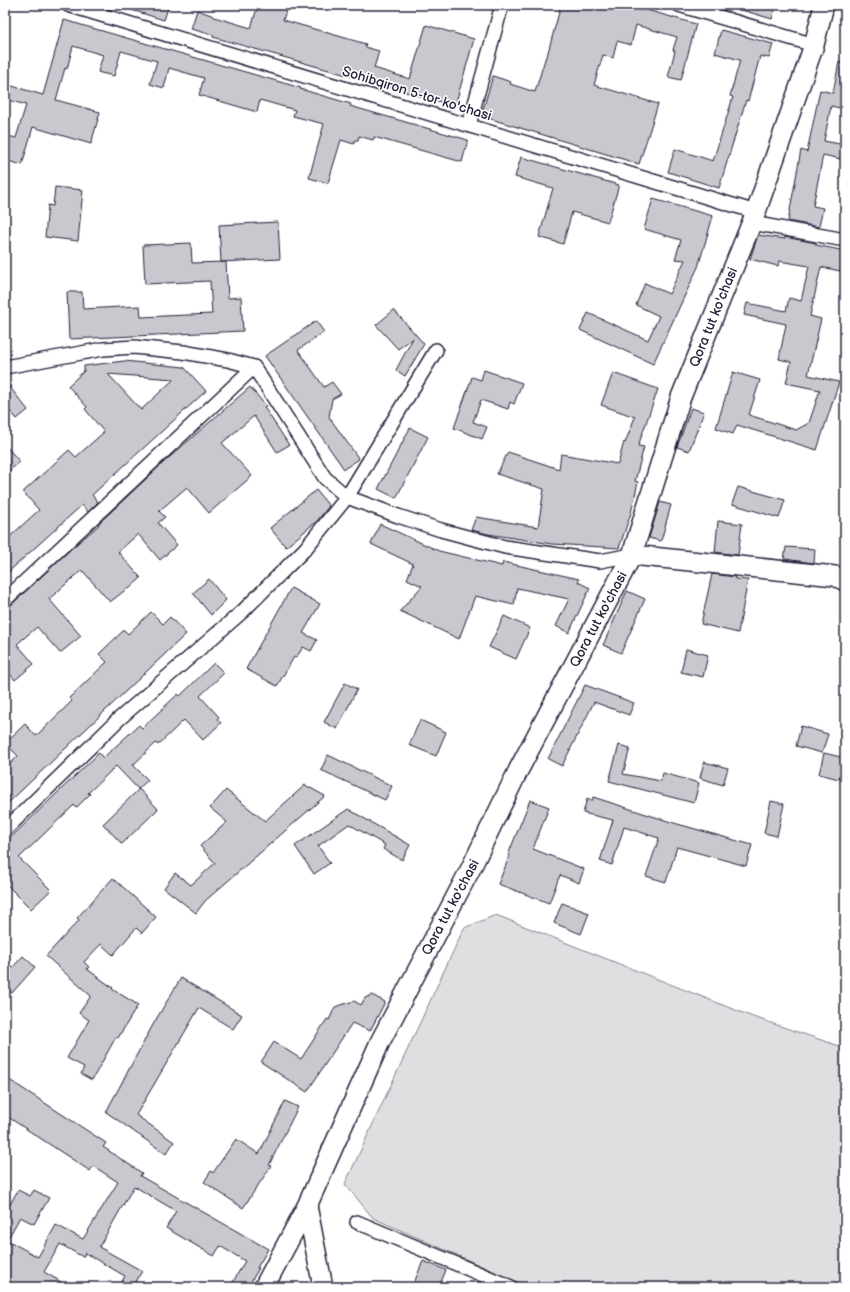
<svg xmlns="http://www.w3.org/2000/svg" width="850" height="1292" font-family="'Balsamiq Sans',sans-serif">
<style>
.green{fill:#dfdfe2;stroke:#80808e}
.building{fill:#c8c8cf;stroke:#22223b;fill-rule:evenodd}
.lines{fill:none;stroke-linecap:round;stroke-linejoin:round}
.street-casing{stroke:#22223b;stroke-width:16}
.secondary-casing{stroke:#22223b;stroke-width:22}
.street{stroke:#fff;stroke-width:13}
.secondary{stroke:#fff;stroke-width:19}
.labels{text-anchor:middle;stroke-width:3;stroke-linejoin:round;paint-order:stroke}
.street-label{font-size:14px;fill:#22223b;stroke:#fff}
</style>
<rect width="100%" height="100%" fill="#fff"/>
<filter id="ink" filterUnits="userSpaceOnUse"><feTurbulence type="fractalNoise" baseFrequency=".025" numOctaves="2"/><feDisplacementMap in="SourceGraphic" scale="8" xChannelSelector="R" yChannelSelector="G"/><feConvolveMatrix kernelMatrix="1 2 1 2 8 2 1 2 1" color-interpolation-filters="sRGB"/></filter>
<g filter="url(#ink)">
<path class="green" d="M 496,915 L 753,1017 L 845,1048 L 845,1287 L 529,1287 L 373,1218 L 345,1184 L 464,928 Z"/>
<path class="building" d="M 126,5 L 169,5 L 164,20 L 125,8 Z
M 258,5 L 288,5 L 283,20 L 366,44 L 365,47 L 379,51 L 374,68 L 410,79 L 426,25 L 474,39 L 455,106 L 213,37 L 213,35 L 191,29 L 197,10 L 214,16 L 214,17 L 251,28 Z
M 561,5 L 629,5 L 696,24 L 681,80 L 668,77 L 675,51 L 673,50 L 677,37 L 636,25 L 631,45 L 617,41 L 613,58 L 603,55 L 594,85 L 658,104 L 639,164 L 481,116 L 493,76 L 511,82 L 510,84 L 535,92 L 546,56 L 547,56 Z
M 736,5 L 776,5 L 772,19 L 735,8 Z
M 64,20 L 301,88 L 300,89 L 351,104 L 350,106 L 468,140 L 462,162 L 374,137 L 373,140 L 359,136 L 358,140 L 355,140 L 354,144 L 341,140 L 328,183 L 309,178 L 324,124 L 293,116 L 295,110 L 260,100 L 257,112 L 199,95 L 204,78 L 169,68 L 164,88 L 150,84 L 157,61 L 121,51 L 114,76 L 101,73 L 98,72 L 103,55 L 73,46 L 67,69 L 65,68 L 56,100 L 100,112 L 91,144 L 33,127 L 22,165 L 5,160 L 5,135 L 16,138 L 26,105 L 5,99 L 5,84 L 43,95 Z
M 721,30 L 773,44 L 769,58 L 760,56 L 748,101 L 746,100 L 719,188 L 668,172 L 675,149 L 713,161 L 733,97 L 730,96 L 740,60 L 715,53 Z
M 839,62 L 845,62 L 845,109 L 831,106 L 824,141 L 845,145 L 845,160 L 823,155 L 813,206 L 823,208 L 819,227 L 788,221 L 801,150 L 807,152 L 820,90 L 833,93 Z
M 521,157 L 619,185 L 608,222 L 572,212 L 563,244 L 539,237 L 553,188 L 515,177 Z
M 55,187 L 83,190 L 78,241 L 45,237 L 48,205 L 53,206 Z
M 653,199 L 713,216 L 698,267 L 653,364 L 580,330 L 588,313 L 648,340 L 659,316 L 636,305 L 645,283 L 669,294 L 685,260 L 675,259 L 681,240 L 644,229 Z
M 278,222 L 280,259 L 221,262 L 219,225 Z
M 758,235 L 785,239 L 785,237 L 816,243 L 816,245 L 845,251 L 845,272 L 821,267 L 810,316 L 821,319 L 808,375 L 839,382 L 817,450 L 737,425 L 733,434 L 716,428 L 733,372 L 760,380 L 749,415 L 796,430 L 809,423 L 820,390 L 786,383 L 791,362 L 779,359 L 786,324 L 744,315 L 747,303 L 786,311 L 789,298 L 801,301 L 809,266 L 779,261 L 778,266 L 750,259 Z
M 191,243 L 192,263 L 226,262 L 228,298 L 241,297 L 243,331 L 69,339 L 67,292 L 82,292 L 83,309 L 140,306 L 141,317 L 212,314 L 210,281 L 145,284 L 143,245 Z
M 394,310 L 424,344 L 405,376 L 396,370 L 413,338 L 398,349 L 376,325 Z
M 316,321 L 324,332 L 298,350 L 324,387 L 332,382 L 341,394 L 332,399 L 329,417 L 359,459 L 344,469 L 265,356 Z
M 124,361 L 184,367 L 206,391 L 92,495 L 98,502 L 88,512 L 82,505 L 5,575 L 5,541 L 39,510 L 23,492 L 69,450 L 76,457 L 104,432 L 85,409 L 87,407 L 68,386 L 84,371 L 84,366 ZM 108,374 L 174,379 L 141,410 Z
M 484,370 L 522,383 L 514,404 L 510,402 L 508,409 L 481,400 L 473,422 L 487,427 L 482,439 L 454,428 L 472,377 L 481,380 Z
M 613,373 L 658,389 L 638,446 L 644,447 L 635,481 L 638,482 L 631,513 L 619,548 L 552,544 L 488,534 L 471,530 L 476,517 L 538,527 L 544,489 L 497,474 L 508,452 L 559,469 L 561,454 L 618,464 L 624,442 L 625,443 L 635,417 L 601,405 Z
M 5,381 L 28,410 L 17,419 L 5,405 Z
M 250,387 L 266,406 L 264,407 L 289,445 L 277,452 L 254,416 L 222,443 L 252,476 L 209,513 L 187,487 L 159,511 L 165,517 L 158,523 L 177,545 L 160,560 L 138,534 L 118,552 L 141,578 L 129,589 L 128,588 L 110,602 L 82,570 L 49,599 L 81,636 L 60,653 L 37,627 L 17,644 L 34,664 L 15,680 L 5,668 L 5,608 L 10,606 L 72,548 L 99,525 L 98,524 L 164,462 Z
M 691,408 L 704,412 L 689,451 L 677,447 Z
M 410,428 L 428,437 L 396,498 L 378,489 Z
M 5,445 L 20,462 L 5,474 Z
M 738,487 L 785,500 L 779,518 L 732,504 Z
M 316,490 L 329,506 L 317,521 L 286,547 L 270,528 Z
M 660,502 L 671,505 L 661,541 L 649,538 Z
M 718,521 L 742,524 L 738,555 L 715,552 Z
M 380,524 L 439,551 L 502,566 L 503,562 L 579,579 L 578,582 L 590,588 L 569,633 L 556,626 L 569,599 L 517,588 L 514,605 L 475,596 L 459,639 L 400,611 L 422,586 L 407,579 L 413,564 L 371,544 Z
M 786,547 L 815,549 L 814,563 L 784,559 Z
M 712,574 L 735,577 L 735,579 L 748,580 L 738,633 L 701,624 Z
M 209,579 L 226,600 L 211,615 L 193,593 Z
M 291,588 L 320,604 L 303,633 L 317,640 L 311,651 L 303,647 L 296,658 L 294,657 L 277,686 L 246,669 Z
M 627,591 L 645,599 L 621,653 L 603,645 Z
M 151,612 L 163,624 L 170,617 L 186,634 L 5,806 L 5,769 L 18,756 L 5,743 L 25,724 L 36,736 L 72,701 L 69,698 L 107,662 L 99,654 L 124,630 L 128,634 Z
M 504,616 L 530,628 L 516,659 L 489,647 Z
M 686,649 L 708,655 L 703,677 L 681,672 Z
M 214,663 L 224,673 L 200,696 L 219,717 L 217,719 L 221,723 L 203,740 L 184,720 L 158,745 L 156,743 L 133,765 L 148,780 L 138,789 L 116,766 L 88,793 L 90,794 L 76,808 L 74,805 L 19,858 L 51,890 L 31,909 L 5,883 L 5,843 L 99,753 L 103,758 L 139,725 L 142,728 L 178,694 L 180,696 Z
M 345,683 L 357,689 L 337,729 L 324,722 Z
M 585,685 L 634,703 L 629,715 L 594,702 L 562,766 L 548,759 Z
M 420,720 L 446,732 L 436,756 L 409,745 Z
M 801,726 L 828,734 L 822,753 L 796,746 Z
M 619,745 L 630,748 L 623,774 L 661,781 L 663,773 L 699,783 L 694,803 L 609,781 Z
M 824,753 L 845,758 L 845,775 L 840,774 L 839,779 L 819,774 Z
M 328,755 L 392,786 L 385,800 L 321,770 Z
M 704,762 L 728,768 L 723,785 L 700,778 Z
M 305,785 L 325,796 L 205,901 L 196,913 L 164,888 L 175,873 L 191,885 L 215,863 L 200,846 L 227,822 L 210,808 L 226,790 L 265,821 Z
M 139,789 L 158,809 L 122,844 L 103,824 Z
M 593,797 L 674,823 L 752,845 L 746,866 L 677,847 L 666,882 L 646,876 L 659,838 L 624,827 L 612,865 L 600,861 L 613,820 L 583,813 L 587,799 L 592,801 Z
M 530,800 L 549,807 L 533,849 L 584,869 L 579,883 L 560,875 L 549,903 L 498,884 L 510,855 L 508,855 Z
M 771,801 L 784,804 L 777,836 L 764,833 Z
M 348,809 L 410,845 L 402,860 L 383,849 L 385,845 L 349,824 L 318,846 L 330,863 L 314,874 L 295,846 Z
M 113,878 L 156,917 L 142,933 L 136,928 L 113,955 L 101,944 L 84,962 L 89,967 L 87,969 L 113,988 L 112,989 L 138,1005 L 118,1038 L 116,1037 L 92,1080 L 81,1074 L 84,1067 L 67,1058 L 89,1020 L 79,1013 L 91,996 L 46,956 L 79,920 L 77,918 Z
M 562,903 L 589,913 L 581,934 L 554,923 Z
M 23,956 L 35,967 L 12,993 L 5,987 L 5,976 Z
M 181,978 L 242,1015 L 233,1029 L 199,1008 L 136,1115 L 174,1142 L 166,1154 L 106,1112 L 155,1021 Z
M 372,995 L 385,1002 L 370,1031 L 352,1023 L 307,1092 L 261,1062 L 274,1042 L 301,1059 L 327,1019 L 329,1020 L 335,1007 L 354,1001 L 361,1005 L 365,998 Z
M 5,1077 L 106,1143 L 103,1147 L 142,1173 L 140,1176 L 268,1249 L 257,1268 L 259,1268 L 248,1287 L 230,1287 L 245,1261 L 220,1246 L 214,1256 L 166,1228 L 176,1211 L 134,1186 L 99,1247 L 142,1271 L 133,1287 L 119,1287 L 125,1276 L 85,1253 L 83,1257 L 60,1244 L 44,1272 L 70,1287 L 16,1287 L 5,1281 L 5,1213 L 18,1190 L 30,1196 L 34,1190 L 49,1198 L 34,1224 L 20,1217 L 7,1240 L 38,1257 L 56,1225 L 83,1239 L 118,1182 L 93,1166 L 90,1171 L 5,1115 Z
M 285,1101 L 298,1107 L 269,1165 L 271,1166 L 243,1208 L 204,1182 L 211,1171 L 213,1173 L 236,1139 L 259,1154 Z
M 423,1261 L 446,1270 L 439,1287 L 423,1287 L 414,1283 Z"/>
<g class="lines">
<g class="street-casing">
<path id="street" d="M 68,5 L 756,212
M 679,5 L 814,45
M 469,125 L 502,5
M 752,223 L 845,240
M 5,367 L 103,349 L 134,347 L 183,352 L 228,360 L 254,367 L 325,478 L 347,497 L 398,516 L 441,530 L 505,547 L 600,561 L 632,555
M 5,600 L 254,367
M 5,830 L 119,719 L 243,611 L 305,549 L 347,497 L 436,350
M 357,1222 L 511,1287"/>
</g>
<g class="secondary-casing">
<path id="secondary" d="M 632,555 L 835,576 L 845,581
M 307,1206 L 323,1287
M 264,1287 L 307,1206 L 380,1042 L 471,868 L 519,769 L 632,555 L 681,397 L 756,212 L 814,45 L 824,5"/>
</g>
<use href="#street" class="street"/>
<use href="#secondary" class="secondary"/>
</g>
</g>
<g class="labels">
<g class="street-label">
<text transform="translate(417 93) rotate(17)" y="5">Sohibqiron 5-tor ko'chasi</text>
<text transform="translate(713 317) rotate(-68)" y="5">Qora tut ko'chasi</text>
<text transform="translate(598 619) rotate(-62)" y="5">Qora tut ko'chasi</text>
<text transform="translate(450 907) rotate(-62)" y="5">Qora tut ko'chasi</text>
</g>
</g>
<rect width="850" height="1292" fill="none" stroke="#fff" stroke-width="20"/>
<rect x="10" y="10" width="830" height="1272" fill="none" stroke="#22223b" stroke-width="1.5" filter="url(#ink)"/>
</svg>
